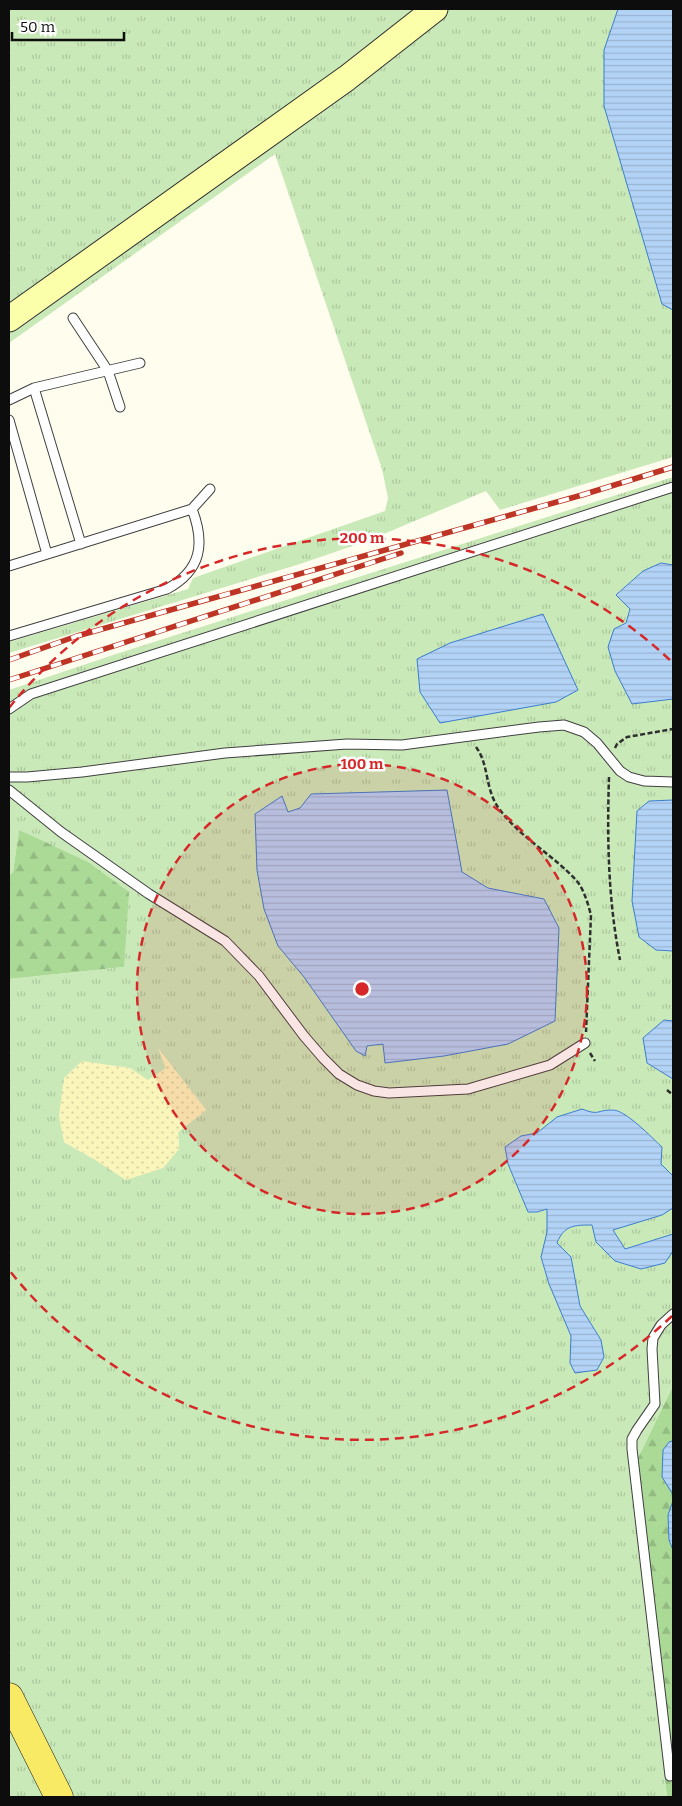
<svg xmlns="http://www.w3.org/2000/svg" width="682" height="1806" font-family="Bitter,serif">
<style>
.grass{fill:url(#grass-tufts);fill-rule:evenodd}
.forest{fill:url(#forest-firs)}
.sand{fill:url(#sand-dots)}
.water{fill:url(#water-rules);stroke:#3a7dcd}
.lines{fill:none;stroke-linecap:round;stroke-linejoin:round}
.service-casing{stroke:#404040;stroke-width:11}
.secondary-casing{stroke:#2f2f2f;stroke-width:27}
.primary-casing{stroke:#1e1e1e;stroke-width:29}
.path{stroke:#2f2f2f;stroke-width:2.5;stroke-dasharray:5 2.5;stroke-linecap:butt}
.service{stroke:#fff;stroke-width:9}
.secondary{stroke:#fcffa9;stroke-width:25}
.primary{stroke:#f8ea64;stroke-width:28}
.rail-casing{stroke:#be3425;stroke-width:5.5}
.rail{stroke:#fff;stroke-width:4;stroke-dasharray:11;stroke-linecap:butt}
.ring{fill:none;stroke:#d62828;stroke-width:2.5;stroke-dasharray:9 6}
.centre{fill:#d62828;stroke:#fff;stroke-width:2.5}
.ring-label{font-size:15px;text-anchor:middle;font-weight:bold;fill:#d62828;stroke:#fff;stroke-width:5;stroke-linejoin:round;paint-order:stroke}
</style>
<defs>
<pattern id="grass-tufts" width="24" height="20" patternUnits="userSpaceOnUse" patternTransform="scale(1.25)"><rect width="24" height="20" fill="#cae9b8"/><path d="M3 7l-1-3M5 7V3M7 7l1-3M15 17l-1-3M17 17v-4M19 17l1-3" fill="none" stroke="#acc79d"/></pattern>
<pattern id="forest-firs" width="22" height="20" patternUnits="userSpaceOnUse" patternTransform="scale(1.25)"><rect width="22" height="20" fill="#abda97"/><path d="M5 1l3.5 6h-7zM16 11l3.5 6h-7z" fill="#92ba81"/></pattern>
<pattern id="sand-dots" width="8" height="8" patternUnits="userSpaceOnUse" patternTransform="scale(1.25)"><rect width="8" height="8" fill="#faf5ba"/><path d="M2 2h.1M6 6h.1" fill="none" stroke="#d5d19f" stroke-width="1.8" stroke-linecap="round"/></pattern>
<pattern id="water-rules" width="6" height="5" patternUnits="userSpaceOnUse" patternTransform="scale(1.25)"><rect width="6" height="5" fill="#b3d3f6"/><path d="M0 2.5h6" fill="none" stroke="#99b4d2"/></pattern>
</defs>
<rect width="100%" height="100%" fill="#fffeee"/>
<path class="grass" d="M 9,9 L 618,9 L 604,50 L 604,106 L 662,304 L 673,310 L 673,457 L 500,510 L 486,491 L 367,541 L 303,563 L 9,653 L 9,642 L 188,589 L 193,578 L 385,511 L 388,498 L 382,469 L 275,154 L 9,343 Z
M 673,477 L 673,565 L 661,563 L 643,571 L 616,595 L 630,608 L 626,623 L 632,704 L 673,699 L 673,800 L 649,801 L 656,950 L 673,951 L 673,1021 L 663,1020 L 647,1063 L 673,1079 L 673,1176 L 661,1164 L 662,1147 L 623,1113 L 613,1109 L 594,1114 L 581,1109 L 557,1117 L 537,1133 L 521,1136 L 505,1147 L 508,1164 L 517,1186 L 547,1208 L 547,1232 L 541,1258 L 549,1284 L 571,1336 L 570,1363 L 601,1340 L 580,1306 L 571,1257 L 557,1243 C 564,1225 575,1225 592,1225 L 596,1242 L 628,1265 L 641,1269 L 665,1263 L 673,1251 L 673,1386 L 637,1460 L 649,1629 L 667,1797 L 9,1797 L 9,979 L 124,967 L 19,830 L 13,872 L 9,876 L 9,690 L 116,654 ZM 159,1050 L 206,1110 L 178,1132 L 179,1149 L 92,1158 L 64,1142 L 130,1068 L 148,1081 L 166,1068 Z
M 673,1208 L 673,1234 L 625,1249 L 612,1230 L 662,1215 Z"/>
<path class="forest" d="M 19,830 L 88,862 L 129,892 L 124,967 L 9,979 L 9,876 L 13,872 Z
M 673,1386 L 673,1797 L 667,1797 L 649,1629 L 637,1460 Z"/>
<path class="sand" d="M 158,1048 L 206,1110 L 178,1132 L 179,1149 L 163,1168 L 126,1180 L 92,1158 L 64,1142 L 59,1116 L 64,1078 L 82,1061 L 130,1068 L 148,1080 L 166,1068 Z"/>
<path class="water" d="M 618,9 L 673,9 L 673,310 L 662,304 L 604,106 L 604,50 Z
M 661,563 L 673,565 L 673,699 L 632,704 L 615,671 L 608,647 L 614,629 L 626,623 L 630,609 L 616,595 L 643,571 Z
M 543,614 L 578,690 L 556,702 L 440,723 L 420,692 L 417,659 L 450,643 Z
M 447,790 L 462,872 L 488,888 L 544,899 L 559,928 L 555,1021 L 508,1044 L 444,1056 L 385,1063 L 383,1044 L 367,1046 L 365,1056 L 356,1051 L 304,977 L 278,946 L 264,909 L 257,870 L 255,814 L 282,796 L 288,812 L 300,808 L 311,794 Z
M 673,800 L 673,951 L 656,950 L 639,937 L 632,901 L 637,811 L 649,801 Z
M 664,1020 L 673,1021 L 673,1079 L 647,1063 L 643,1038 Z
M 582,1109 C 600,1116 596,1110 612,1110 C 625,1109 652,1138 662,1147 L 661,1164 L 673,1176 L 673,1208 L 662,1215 L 613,1230 L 625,1249 L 673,1234 L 673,1251 L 665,1263 L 641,1269 L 615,1261 L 596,1242 L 592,1225 C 575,1225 564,1225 557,1243 L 571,1257 L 580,1306 L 601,1340 L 604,1357 L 597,1370 L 575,1373 L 570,1363 L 571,1336 L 549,1284 L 541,1257 L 547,1232 L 547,1209 L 537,1212 L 528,1212 L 508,1164 L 505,1147 L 521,1136 L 537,1133 L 557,1117 Z
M 672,1441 L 673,1441 L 673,1550 L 669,1540 L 668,1515 L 673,1501 L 672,1493 L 662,1477 L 663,1450 L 669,1442 Z"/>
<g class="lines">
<g class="service-casing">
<path id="service" d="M 73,318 L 108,371 L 120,407
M 34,388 L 81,544
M 9,400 L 34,388 L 140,363
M 9,420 L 47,554
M 192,509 L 210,489
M 9,566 L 192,509 C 205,543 202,570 167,589 L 9,636
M 9,709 L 31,694 L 673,487
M 9,777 L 27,777 L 82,772 L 225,753 L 347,744 L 402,745 L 539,727 L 564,725 L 584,732 L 597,743 L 620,771 L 629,777 L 644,781 L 673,782
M 9,790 L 61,832 L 149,894 L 225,941 L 259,976 L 304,1036 L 323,1058 L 339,1074 L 357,1085 L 374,1091 L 389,1093 L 468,1089 L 550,1065 L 585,1043
M 670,1776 L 632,1449 L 632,1439 L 637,1430 L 655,1404 L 652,1349 L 653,1338 L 661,1325 L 673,1314"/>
</g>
<g class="secondary-casing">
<path id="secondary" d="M 9,319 L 347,78 L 435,9"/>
</g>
<g class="primary-casing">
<path id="primary" d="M 9,1697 L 59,1797"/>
</g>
<path class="path" d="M 476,747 C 490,766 484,789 500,810 C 521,838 553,855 576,880 C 584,889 588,904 591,915 L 586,1032
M 615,748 L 617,744 L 627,737 L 673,729
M 609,777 C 607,837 608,900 620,960
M 590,1053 L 595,1061
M 667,1090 L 673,1095"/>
<use href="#service" class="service"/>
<use href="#secondary" class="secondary"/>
<use href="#primary" class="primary"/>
<g class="rail-casing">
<path id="rail" d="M 9,660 L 77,636 L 582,495 L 673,467
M 9,680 L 401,553"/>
</g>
<use href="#rail" class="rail"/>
</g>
<circle cx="362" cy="989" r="225" fill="#d62828" fill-opacity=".12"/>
<g class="ring">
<circle cx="362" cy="989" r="225"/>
<path d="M672 1316A451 451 0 0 1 9 1270M9 708A451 451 0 0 1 672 662"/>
</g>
<circle cx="362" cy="989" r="8" class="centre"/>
<g class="ring-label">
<text x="362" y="543">200 m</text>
<text x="362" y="769">100 m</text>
</g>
<rect width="682" height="1806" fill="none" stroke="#0d0d0d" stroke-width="20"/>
<path d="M12 32v8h112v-8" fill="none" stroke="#0d0d0d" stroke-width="2.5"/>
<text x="20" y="32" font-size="15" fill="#0d0d0d" stroke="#ffffff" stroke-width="4" paint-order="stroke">50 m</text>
</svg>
